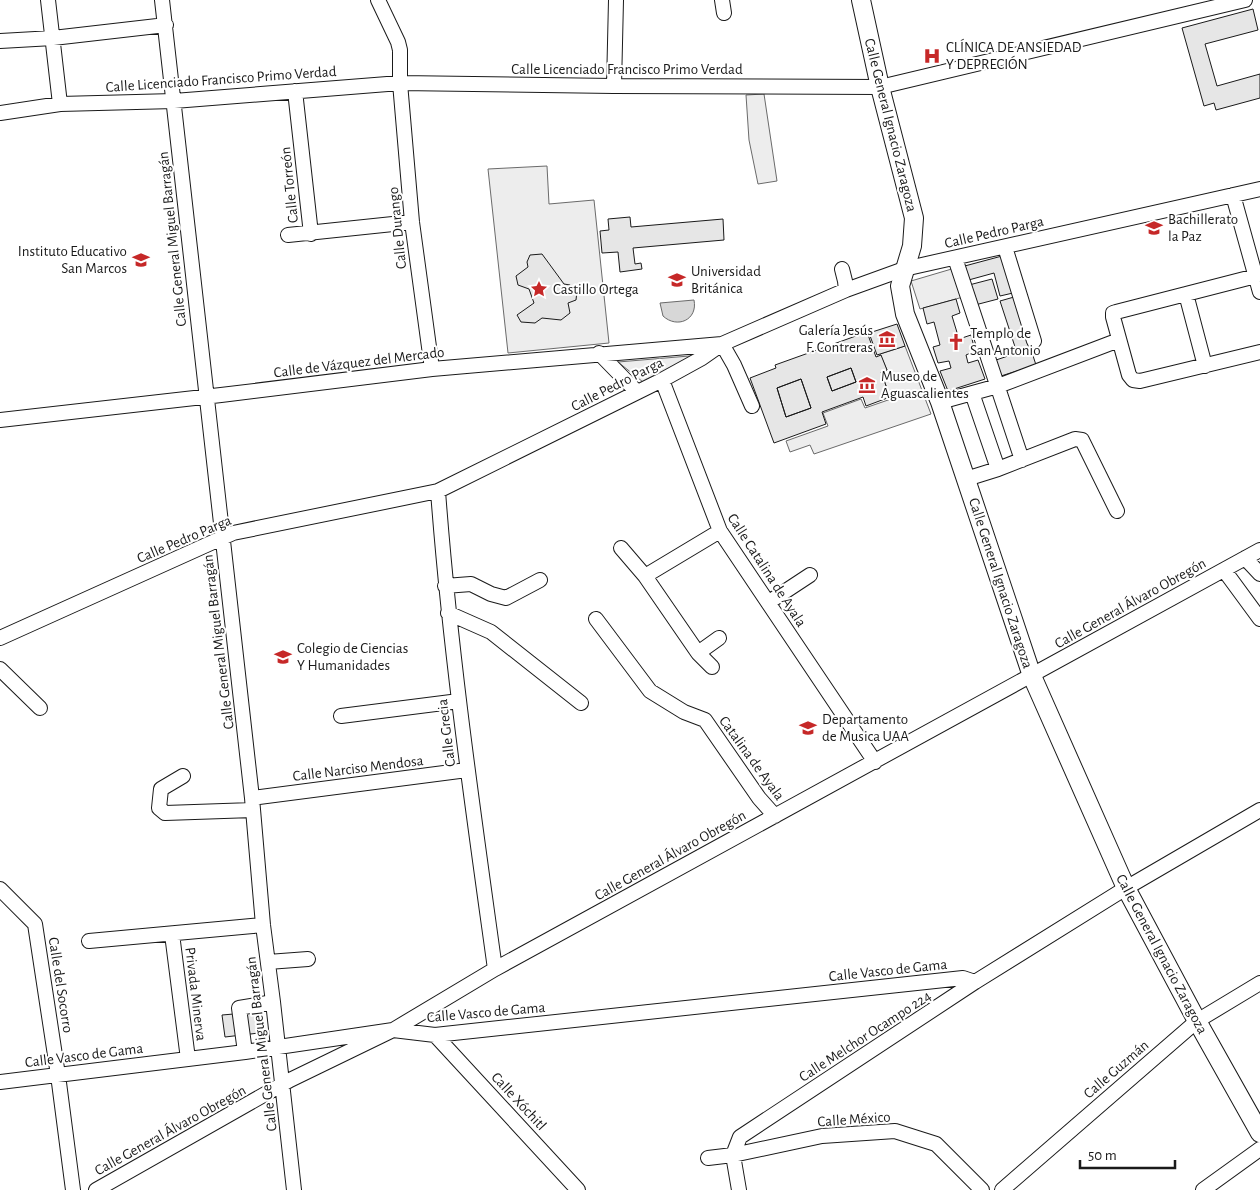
<svg xmlns="http://www.w3.org/2000/svg" width="1260" height="1190" font-family="'Alegreya Sans',sans-serif">
<style>
.built{fill:#ededed;stroke:#6a6a6a}
.water{fill:#d7d7d7;stroke:#6a6a6a}
.building{fill:#e6e6e6;stroke:#1a1a1a;fill-rule:evenodd}
.lines{fill:none;stroke-linecap:round;stroke-linejoin:round}
.minor-casing{stroke:#1a1a1a;stroke-width:16}
.major-casing{stroke:#1a1a1a;stroke-width:20}
.minor{stroke:#fff;stroke-width:14}
.major{stroke:#fff;stroke-width:18}
.labels{text-anchor:middle;stroke-width:4;stroke-linejoin:round;paint-order:stroke}
.poi-label{font-size:15px;fill:#1a1a1a;stroke:#fff;text-anchor:start}
.street-label{font-size:15px;fill:#1a1a1a;stroke:#fff}
</style>
<rect width="100%" height="100%" fill="#fff"/>
<path class="built" d="M 764,94 L 777,181 L 758,184 L 749,140 L 746,95 Z
M 547,166 L 549,204 L 594,200 L 609,343 L 508,353 L 488,169 Z
M 955,268 L 963,297 L 920,309 L 911,281 Z
M 905,346 L 931,414 L 814,454 L 810,445 L 790,452 L 786,441 L 828,426 L 823,413 L 861,399 L 865,408 L 891,399 L 881,372 L 887,370 L 880,354 Z
M 701,355 L 643,382 L 618,362 Z"/>
<path class="water" d="M 694,300 C 698,320 677,329 663,316 L 660,303 Z"/>
<path class="building" d="M 1253,9 L 1258,30 L 1205,44 L 1217,86 L 1260,74 L 1260,98 L 1216,110 L 1214,103 L 1204,106 L 1182,28 Z
M 630,217 L 631,227 L 723,219 L 724,240 L 633,248 L 635,264 L 641,263 L 642,269 L 620,272 L 618,252 L 602,253 L 600,231 L 609,230 L 608,219 Z
M 542,254 L 564,284 L 570,285 L 577,291 L 576,300 L 568,303 L 570,313 L 561,320 L 542,318 L 535,323 L 521,322 L 517,315 L 534,303 L 529,289 L 518,285 L 516,276 L 528,267 L 527,262 L 530,255 Z
M 1002,256 L 1013,293 L 1000,296 L 994,273 L 965,281 L 961,267 Z
M 992,279 L 998,299 L 975,305 L 969,285 Z
M 1014,297 L 1036,365 L 1001,376 L 996,360 L 1017,353 L 1000,301 Z
M 956,299 L 960,313 L 952,316 L 959,339 L 971,335 L 975,351 L 966,355 L 968,363 L 978,360 L 985,379 L 948,391 L 940,371 L 951,368 L 949,361 L 938,363 L 933,347 L 940,345 L 934,322 L 927,324 L 923,308 Z
M 897,324 L 905,346 L 877,355 L 869,333 Z
M 867,332 L 876,357 L 881,355 L 887,370 L 881,372 L 890,397 L 866,406 L 863,397 L 822,412 L 826,424 L 774,443 L 750,378 L 776,368 L 775,365 ZM 851,368 L 856,382 L 832,391 L 827,377 ZM 801,379 L 811,408 L 786,417 L 777,388 Z
M 851,368 L 856,382 L 832,391 L 827,377 Z
M 801,379 L 811,408 L 786,417 L 777,388 Z
M 257,1012 L 259,1033 L 225,1037 L 222,1015 Z"/>
<g class="lines">
<g class="minor-casing">
<path id="minor" d="M 48,0 L 60,104
M 162,0 L 252,798 L 263,925 L 273,1002 L 294,1190
M 378,0 L 398,42 L 400,50 L 400,83 L 412,222 L 432,369
M 722,0 L 724,13
M 0,41 L 53,38 L 166,25
M 614,86 L 616,0
M 295,91 L 311,234
M 0,113 L 60,104 L 174,101 L 400,83 L 614,86 L 880,87 L 1245,0
M 1233,195 L 1260,292
M 288,235 L 412,222
M 1005,247 L 1034,341
M 955,258 L 1022,460
M 842,269 L 845,281 L 846,290
M 1256,276 L 1116,312 L 1113,313 L 1113,317 L 1129,375 L 1133,380 L 1140,381 L 1260,352
M 1186,294 L 1205,366
M 722,344 L 734,365 L 752,406
M 599,353 L 637,392
M 662,380 L 720,531 L 875,762
M 972,393 L 998,469
M 940,402 L 998,386 L 1119,340
M 0,420 L 221,395 L 432,369 L 722,344
M 966,479 L 998,469 L 1075,439 L 1082,440 L 1117,511
M 438,491 C 450,652 473,810 495,969
M 621,548 L 645,576 L 698,653
M 1245,558 L 1260,574
M 1224,570 L 1260,619
M 645,576 L 720,531
M 445,586 L 471,584 L 491,594 L 506,598 L 540,580
M 769,602 L 810,575
M 448,613 L 491,632 L 581,703
M 596,619 L 650,691 L 684,712 L 705,720 L 759,798 L 775,816
M 0,638 L 233,533 L 438,491 L 662,380 L 702,358 L 722,344 L 846,290 L 904,269 L 1260,189
M 712,667 L 698,653 L 719,638
M 0,669 L 40,708
M 341,716 L 459,701
M 183,776 L 161,789 L 159,808 L 165,813 L 253,810
M 252,798 L 467,770
M 0,889 L 35,924 L 58,1075 L 73,1190
M 172,934 L 188,1059
M 89,941 L 263,925
M 268,962 L 308,959
M 435,1035 L 578,1190
M 245,1052 L 239,1008 L 273,1002
M 0,1082 L 245,1052 L 393,1030 L 435,1035 L 963,978 L 975,982
M 708,1158 L 733,1155 L 822,1136 L 895,1131 L 936,1144 L 982,1190
M 96,1190 L 290,1080 L 393,1030 L 495,969 L 1260,550
M 739,1190 L 733,1155 L 740,1137 L 975,982 L 1126,888 L 1260,810
M 1002,1190 L 1197,1021 L 1260,983
M 1203,1190 L 1260,1149"/>
</g>
<g class="major-casing">
<path id="major" d="M 861,0 L 880,87 L 914,218 L 912,246 L 900,286 L 905,314 L 940,402 L 1032,676 L 1126,888 L 1197,1021 L 1260,1133"/>
</g>
<use href="#minor" class="minor"/>
<use href="#major" class="major"/>
</g>
<defs>
<g id="hospital-bare" transform="scale(1.35)"><path d="M-5-5h3v3.5h4V-5h3V5h-3V1.5h-4V5h-3Z" fill="#c62828" stroke="#fff" stroke-width="2.5" paint-order="stroke"/></g>
<g id="university-bare" transform="scale(1.35)"><path d="M0-5L7-2L0 1L-7-2ZM-4 1L0 2.5L4 1V4Q0 6-4 4Z" fill="#c62828" stroke="#fff" stroke-width="2.5" paint-order="stroke"/></g>
<g id="sight-bare" transform="scale(1.35)"><path d="M0-6L1.8-2.2L6-1.7L2.9 1.2L3.7 5.4L0 3.3L-3.7 5.4L-2.9 1.2L-6-1.7L-1.8-2.2Z" fill="#c62828" stroke="#fff" stroke-width="2.5" paint-order="stroke"/></g>
<g id="museum-bare" transform="scale(1.35)"><path d="M0-6L6-3V-2H-6V-3ZM-5-1h2V3h-2ZM-1-1h2V3h-2ZM3-1h2V3H3ZM-6 4H6V6H-6Z" fill="#c62828" stroke="#fff" stroke-width="2.5" paint-order="stroke"/></g>
<g id="church-bare" transform="scale(1.35)"><path d="M-1.2-6h2.4v3.5h3.3v2.4h-3.3V6h-2.4V-.1h-3.3v-2.4h3.3Z" fill="#c62828" stroke="#fff" stroke-width="2.5" paint-order="stroke"/></g>
</defs>
<g fill-rule="evenodd">
<use href="#hospital-bare" x="932" y="56"/>
<use href="#university-bare" x="1154" y="228"/>
<use href="#university-bare" x="141" y="260"/>
<use href="#university-bare" x="677" y="280"/>
<use href="#sight-bare" x="539" y="289"/>
<use href="#museum-bare" x="887" y="339"/>
<use href="#church-bare" x="956" y="342"/>
<use href="#museum-bare" x="867" y="385"/>
<use href="#university-bare" x="283" y="657"/>
<use href="#university-bare" x="808" y="728"/>
</g>
<g class="labels">
<g class="poi-label">
<text x="946" y="52">CLÍNICA DE ANSIEDAD<tspan x="946" dy="17">Y DEPRECIÓN</tspan></text>
<text x="1168" y="224">Bachillerato<tspan x="1168" dy="17">la Paz</tspan></text>
<text x="127" y="256" text-anchor="end">Instituto Educativo<tspan x="127" dy="17">San Marcos</tspan></text>
<text x="691" y="276">Universidad<tspan x="691" dy="17">Británica</tspan></text>
<text x="553" y="294">Castillo Ortega</text>
<text x="873" y="335" text-anchor="end">Galería Jesús<tspan x="873" dy="17">F. Contreras</tspan></text>
<text x="970" y="338">Templo de<tspan x="970" dy="17">San Antonio</tspan></text>
<text x="881" y="381">Museo de<tspan x="881" dy="17">Aguascalientes</tspan></text>
<text x="297" y="653">Colegio de Ciencias<tspan x="297" dy="17">Y Humanidades</tspan></text>
<text x="822" y="724">Departamento<tspan x="822" dy="17">de Musica UAA</tspan></text>
</g>
<g class="street-label">
<text x="627" y="74">Calle Licenciado Francisco Primo Verdad</text>
<text transform="translate(221 79) rotate(-4)" y="5">Calle Licenciado Francisco Primo Verdad</text>
<text transform="translate(891 125) rotate(76)" y="5">Calle General Ignacio Zaragoza</text>
<text transform="translate(289 185) rotate(-96)" y="5">Calle Torreón</text>
<text transform="translate(397 228) rotate(-96)" y="5">Calle Durango</text>
<text transform="translate(994 232) rotate(-13)" y="5">Calle Pedro Parga</text>
<text transform="translate(172 239) rotate(-96)" y="5">Calle General Miguel Barragán</text>
<text transform="translate(359 362) rotate(-7)" y="5">Calle de Vázquez del Mercado</text>
<text transform="translate(617 384) rotate(-27)" y="5">Calle Pedro Parga</text>
<text transform="translate(184 539) rotate(-23)" y="5">Calle Pedro Parga</text>
<text transform="translate(767 570) rotate(57)" y="5">Calle Catalina de Ayala</text>
<text transform="translate(1001 583) rotate(72)" y="5">Calle General Ignacio Zaragoza</text>
<text transform="translate(1130 603) rotate(-29)" y="5">Calle General Álvaro Obregón</text>
<text transform="translate(218 642) rotate(-97)" y="5">Calle General Miguel Barragán</text>
<text transform="translate(446 733) rotate(-97)" y="5">Calle Grecia</text>
<text transform="translate(752 758) rotate(54)" y="5">Catalina de Ayala</text>
<text transform="translate(358 768) rotate(-7)" y="5">Calle Narciso Mendosa</text>
<text transform="translate(670 855) rotate(-29)" y="5">Calle General Álvaro Obregón</text>
<text transform="translate(1162 954) rotate(62)" y="5">Calle General Ignacio Zaragoza</text>
<text transform="translate(888 970) rotate(-6)" y="5">Calle Vasco de Gama</text>
<text transform="translate(61 985) rotate(81)" y="5">Calle del Socorro</text>
<text transform="translate(196 994) rotate(83)" y="5">Privada Minerva</text>
<text transform="translate(486 1012) rotate(-5)" y="5">Calle Vasco de Gama</text>
<text transform="translate(865 1036) rotate(-33)" y="5">Calle Melchor Ocampo 224</text>
<text transform="translate(261 1044) rotate(-97)" y="5">Calle General Miguel Barragán</text>
<text transform="translate(84 1055) rotate(-7)" y="5">Calle Vasco de Gama</text>
<text transform="translate(1116 1069) rotate(-41)" y="5">Calle Guzmán</text>
<text transform="translate(519 1101) rotate(47)" y="5">Calle Xóchitl</text>
<text transform="translate(854 1119) rotate(-4)" y="5">Calle México</text>
<text transform="translate(170 1130) rotate(-29)" y="5">Calle General Álvaro Obregón</text>
</g>
</g>
<path d="M1080 1160v8h95v-8" fill="none" stroke="#1a1a1a" stroke-width="2.5"/>
<text x="1088" y="1160" font-size="15" fill="#1a1a1a" stroke="#ffffff" stroke-width="4" paint-order="stroke">50 m</text>
</svg>
